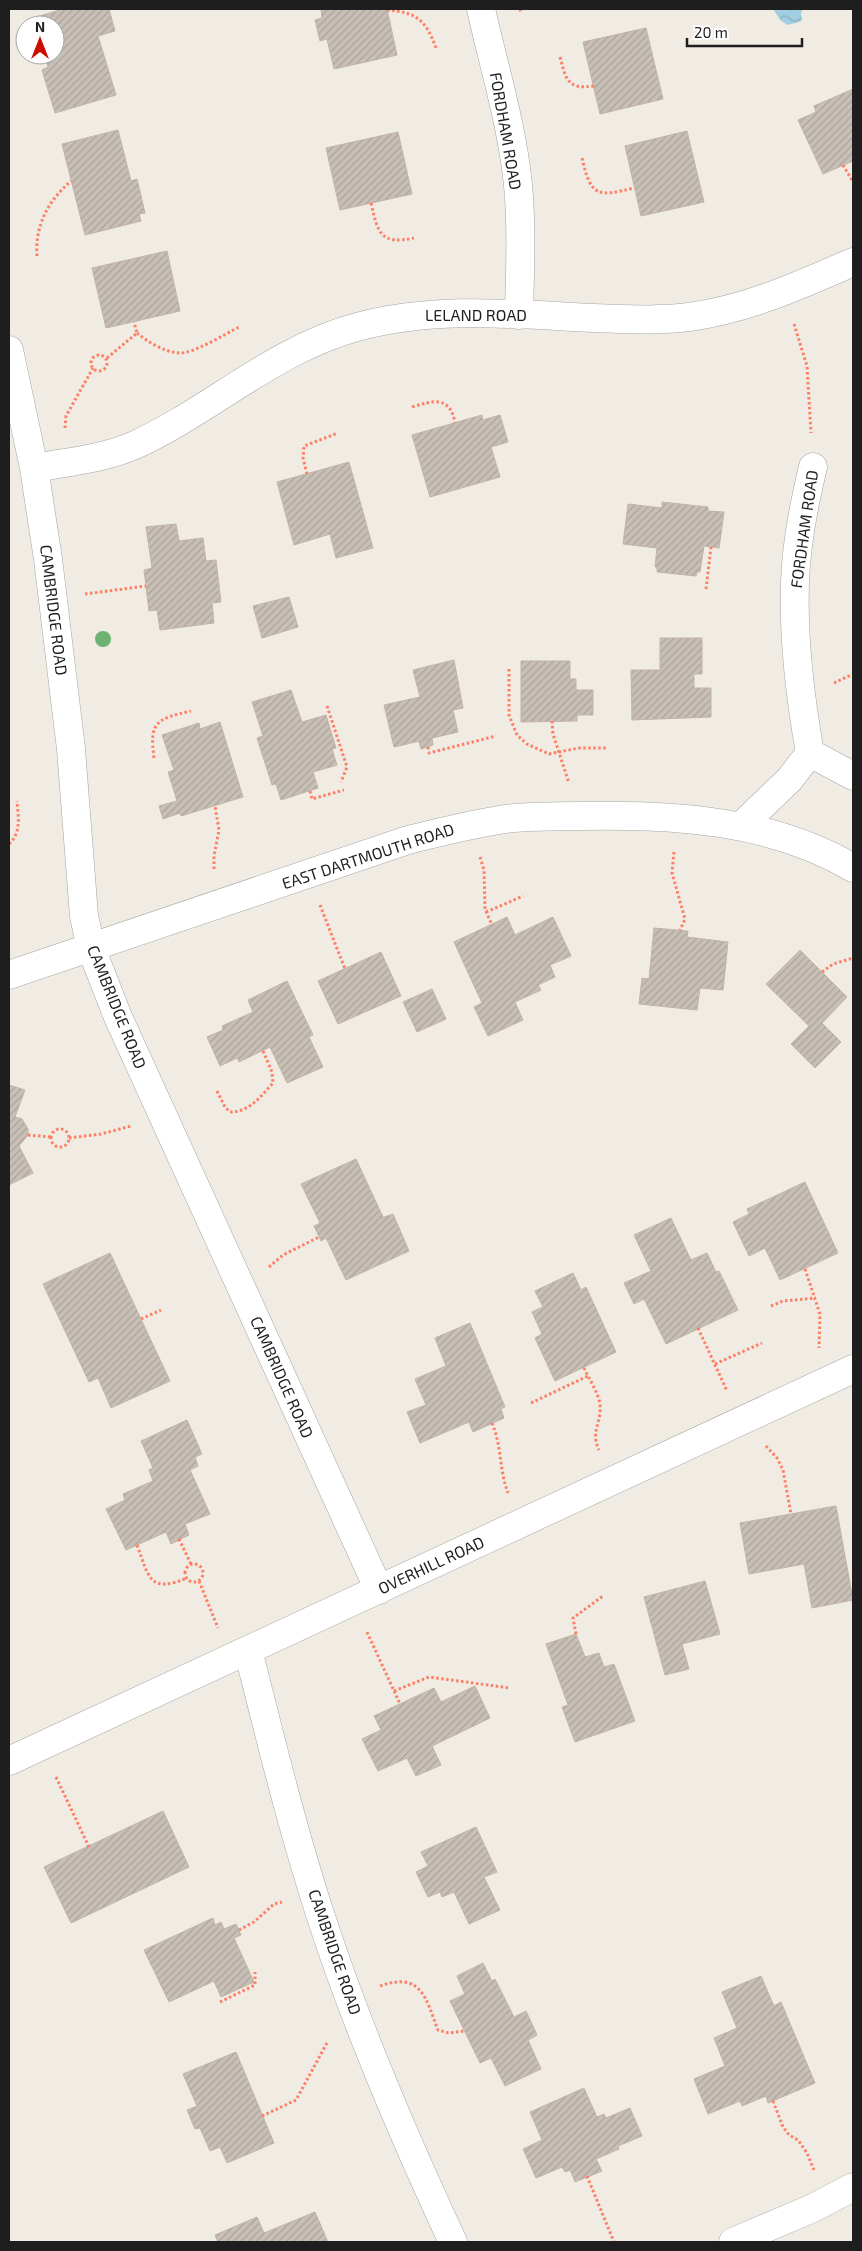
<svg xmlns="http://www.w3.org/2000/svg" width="862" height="2251" font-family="'Exo 2',sans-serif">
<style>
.water{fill:url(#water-waves)}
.building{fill:url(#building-hatch);stroke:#c2b4a5}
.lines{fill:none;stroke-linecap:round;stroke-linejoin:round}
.street-casing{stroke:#a5a5a5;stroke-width:29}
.path{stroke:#ff7f65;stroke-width:3;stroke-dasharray:2.5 2.5;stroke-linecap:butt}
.street{stroke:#fff;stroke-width:28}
.tree{fill:#6eb273}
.labels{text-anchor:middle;stroke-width:4;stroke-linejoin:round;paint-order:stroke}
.street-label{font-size:16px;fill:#1e1e1e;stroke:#fff}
</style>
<defs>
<pattern id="water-waves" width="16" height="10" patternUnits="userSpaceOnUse" patternTransform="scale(1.25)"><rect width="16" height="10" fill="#a1cee0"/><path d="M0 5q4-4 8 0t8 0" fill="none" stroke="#8ab0c0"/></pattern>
<pattern id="building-hatch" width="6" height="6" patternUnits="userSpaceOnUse" patternTransform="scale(1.25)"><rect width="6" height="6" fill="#c8bfb6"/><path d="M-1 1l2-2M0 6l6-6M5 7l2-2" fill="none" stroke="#aba49c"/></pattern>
</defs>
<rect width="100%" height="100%" fill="#f0ece3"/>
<path class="water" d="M 773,9 L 803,9 L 801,13 L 802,21 L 788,25 L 781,21 Z"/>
<path class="building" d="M 63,9 L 109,9 L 115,31 L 98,36 L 116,95 L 55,113 L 42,70 L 48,67 L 45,55 L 55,55 L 55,25 L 35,25 L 33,18 Z
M 321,9 L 387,9 L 397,55 L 334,69 L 327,39 L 320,41 L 315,20 L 322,18 Z
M 646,28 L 663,99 L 600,114 L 583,42 Z
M 853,89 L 853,161 L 823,174 L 798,120 L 816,112 L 814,106 Z
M 118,130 L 131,181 L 137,179 L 145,213 L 139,214 L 141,221 L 85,235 L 62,144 Z
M 687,131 L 704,202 L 641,216 L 625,146 Z
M 398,132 L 412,194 L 340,210 L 326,148 Z
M 167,251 L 180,311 L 106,328 L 92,268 Z
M 482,415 L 483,420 L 500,415 L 508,442 L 491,447 L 500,477 L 430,497 L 412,435 Z
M 349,462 L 373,548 L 336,558 L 330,534 L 294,545 L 277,482 Z
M 662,502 L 708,507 L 708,511 L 724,512 L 719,548 L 704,546 L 700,572 L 697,572 L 696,576 L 657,572 L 657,567 L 655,567 L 657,548 L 623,544 L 628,504 L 662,508 Z
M 176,524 L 179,541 L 203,538 L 206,561 L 216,560 L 221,602 L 212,603 L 214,623 L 160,630 L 157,610 L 149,611 L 144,570 L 152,568 L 146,527 Z
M 289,597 L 298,627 L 262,638 L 253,606 Z
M 660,638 L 702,638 L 702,674 L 694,674 L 694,688 L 711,688 L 711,717 L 632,720 L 631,670 L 660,670 Z
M 454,660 L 463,708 L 453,710 L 458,732 L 394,747 L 384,705 L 420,697 L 413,670 Z
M 521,661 L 570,661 L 570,679 L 576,679 L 576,690 L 593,690 L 593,715 L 577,715 L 577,721 L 521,722 Z
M 291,690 L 302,722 L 326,715 L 336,748 L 332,749 L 337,765 L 313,772 L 318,788 L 281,800 L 276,784 L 272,785 L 257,738 L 263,736 L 252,702 Z
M 220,722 L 243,797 L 181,816 L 180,813 L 163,819 L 159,806 L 177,801 L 168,772 L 174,770 L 162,735 L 199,723 L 200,729 Z
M 432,738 L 433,745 L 421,749 L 419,741 Z
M 507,917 L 515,935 L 553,917 L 571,956 L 550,965 L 555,977 L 538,985 L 541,990 L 515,1002 L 523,1020 L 488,1036 L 474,1007 L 482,1003 L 454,942 Z
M 654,928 L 688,931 L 687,937 L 728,942 L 723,990 L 700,988 L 697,1010 L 639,1004 L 642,978 L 649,979 Z
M 800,950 L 847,997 L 822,1023 L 841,1042 L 815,1068 L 791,1044 L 809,1026 L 766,984 Z
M 381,952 L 401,996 L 338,1024 L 318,981 Z
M 287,981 L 313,1035 L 309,1037 L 323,1067 L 287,1083 L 270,1047 L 239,1062 L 237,1058 L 220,1066 L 207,1037 L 223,1030 L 222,1026 L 253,1012 L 248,1000 Z
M 432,989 L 446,1019 L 417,1032 L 403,1002 Z
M 9,1085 L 25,1090 L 15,1117 L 22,1119 L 28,1129 L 28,1135 L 19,1146 L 33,1173 L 9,1185 Z
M 356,1159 L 383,1217 L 379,1219 L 393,1214 L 409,1251 L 346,1280 L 326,1238 L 321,1241 L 314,1226 L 320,1223 L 301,1184 Z
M 805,1182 L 838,1253 L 780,1280 L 765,1248 L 749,1256 L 733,1222 L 749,1214 L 747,1209 Z
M 671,1218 L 691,1260 L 707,1253 L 716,1272 L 719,1271 L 738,1310 L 666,1344 L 644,1299 L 634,1304 L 624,1283 L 651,1271 L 634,1235 Z
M 110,1253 L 170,1381 L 111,1408 L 98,1378 L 89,1382 L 43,1284 Z
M 573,1273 L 581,1290 L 586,1287 L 616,1352 L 555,1381 L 535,1338 L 542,1334 L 532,1312 L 543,1307 L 535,1291 Z
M 470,1323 L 505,1407 L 501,1409 L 504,1418 L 473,1432 L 469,1422 L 420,1443 L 407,1412 L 426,1405 L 415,1379 L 446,1366 L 435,1338 Z
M 187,1420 L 202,1454 L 195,1457 L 198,1466 L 190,1470 L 210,1514 L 185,1524 L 189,1535 L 171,1544 L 166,1532 L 126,1550 L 106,1509 L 125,1500 L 123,1494 L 153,1481 L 149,1470 L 153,1468 L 141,1441 Z
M 836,1506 L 853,1600 L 812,1608 L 804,1564 L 749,1574 L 740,1523 Z
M 705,1581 L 720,1634 L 682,1644 L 689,1669 L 665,1675 L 644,1597 Z
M 576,1634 L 585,1657 L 599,1653 L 604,1667 L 614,1664 L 635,1721 L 575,1742 L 562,1707 L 568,1705 L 546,1644 Z
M 475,1686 L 490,1718 L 432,1746 L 441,1765 L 416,1776 L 407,1758 L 378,1771 L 362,1739 L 381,1730 L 374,1716 L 434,1688 L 441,1702 Z
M 163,1811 L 189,1867 L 71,1923 L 44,1867 Z
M 476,1827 L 497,1872 L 484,1877 L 500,1910 L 469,1924 L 454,1892 L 442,1897 L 440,1892 L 428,1897 L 416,1872 L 428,1866 L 421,1852 Z
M 213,1918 L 215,1925 L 221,1922 L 224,1929 L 236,1924 L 241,1935 L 234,1938 L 254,1982 L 221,1997 L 214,1981 L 169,2002 L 144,1950 Z
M 483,1963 L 492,1981 L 495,1979 L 514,2017 L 526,2011 L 537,2035 L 528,2040 L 541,2069 L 505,2086 L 491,2058 L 480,2063 L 450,2001 L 465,1994 L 457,1976 Z
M 761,1976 L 774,2006 L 781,2002 L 815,2083 L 768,2103 L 766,2096 L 742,2106 L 740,2101 L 708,2114 L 694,2079 L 725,2066 L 714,2038 L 737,2028 L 722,1992 Z
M 236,2052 L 274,2143 L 227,2163 L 220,2147 L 210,2151 L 200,2128 L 195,2129 L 187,2110 L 197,2106 L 183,2074 Z
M 584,2088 L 597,2117 L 604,2114 L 606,2118 L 630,2108 L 642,2136 L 618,2146 L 619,2149 L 596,2159 L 602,2171 L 575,2182 L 570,2170 L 565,2172 L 562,2167 L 536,2178 L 523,2149 L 542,2140 L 530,2112 Z
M 315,2212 L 328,2242 L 218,2242 L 215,2235 L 257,2217 L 264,2233 Z"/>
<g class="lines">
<g class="street-casing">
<path id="street" d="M 481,9 C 494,67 512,125 518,185 C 522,228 520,271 519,315
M 9,350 L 34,468 L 48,559 L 71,749 L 84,916 L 91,948 L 118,1017 L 379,1590
M 34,468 C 67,462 103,459 135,445 C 211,410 275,349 357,327 C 435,306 514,314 594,318 C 626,319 658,321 689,317 C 748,309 800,285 853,262
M 810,753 C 800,697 793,640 795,583 C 796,544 804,504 813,467
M 741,826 L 789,780 L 810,753 L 853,776
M 9,975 L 408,840 C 440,832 472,824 505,819 C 530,816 555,816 581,816 C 673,814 772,820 853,868
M 248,1650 C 271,1741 293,1832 322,1920 C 358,2030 404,2137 453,2242
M 9,1761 L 853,1369
M 733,2242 L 813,2208 L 853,2187"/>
</g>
<path class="path" d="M 520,9 L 521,13
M 387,10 C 416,12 426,20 436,48
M 560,57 C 566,79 567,90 594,86
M 582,158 C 591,197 597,197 634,188
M 843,165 L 853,182
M 371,203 C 378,233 380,245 414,238
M 37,256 C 35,225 48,201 71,181
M 794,324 L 807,366 L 811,433
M 137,333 C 148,342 164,352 179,353 C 193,354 225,334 239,327
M91 363a8 8 0 1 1 16 0a8 8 0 1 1-16 0Z
M 107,358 L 137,333 L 134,322
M 412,407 C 434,400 450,396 455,423
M 65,428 L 66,416 L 93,368
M 307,474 L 303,458 L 304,446 L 338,433
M 706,589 L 711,547
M 85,594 L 146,586
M 509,669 L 509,715 L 517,735 L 527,744 L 549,754 L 579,748 L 608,748
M 834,683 L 853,674
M 327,706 L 347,767 L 341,782
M 552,721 L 553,734 L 569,783
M 428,747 L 429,753 L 496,736
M 154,758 C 149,721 157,719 191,711
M 310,791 L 312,799 L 344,790
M 9,844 C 22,832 18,816 17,801
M 674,852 L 672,873 L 685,919 L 680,930
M 480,857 L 484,870 L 485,909 L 492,925
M 214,869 L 214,856 L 219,830 L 215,806
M 320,905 L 345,969
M 486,912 L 523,896
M 822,972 L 833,964 L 853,958
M 217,1091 L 225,1107 L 230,1112 C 250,1112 261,1096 273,1083 L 272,1072 L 263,1051
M51 1138a9 9 0 1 1 18 0a9 9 0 1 1-18 0Z
M 28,1135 L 51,1137
M 69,1138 L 101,1134 L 131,1126
M 269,1267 L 283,1255 L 319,1237
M 805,1269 L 820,1314 L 819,1348
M 771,1306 L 783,1301 L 816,1298
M 141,1319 L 161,1310
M 698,1328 L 727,1391
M 715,1364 L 762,1343
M 584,1368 C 589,1379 598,1392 600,1404 C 602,1423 590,1431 599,1450
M 531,1403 L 588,1376
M 492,1423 C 502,1446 499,1470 508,1493
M 766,1446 L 777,1458 L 783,1470 L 791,1514
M 179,1539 L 191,1564
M 137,1545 C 149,1577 149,1594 187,1578
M185 1573a9 9 0 1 1 18 0a9 9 0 1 1-18 0Z
M 199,1581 L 218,1628
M 367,1632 L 400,1704
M 576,1634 L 573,1618 L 603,1596
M 394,1691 L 429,1677 L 510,1688
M 56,1777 L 89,1847
M 239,1930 L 254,1922 L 274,1904 L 282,1902
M 380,1986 C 422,1971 426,1999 438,2030 L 449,2033 L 464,2031
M 220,2002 L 255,1985 L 255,1972
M 773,2101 L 783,2127 L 789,2135 L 798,2140 L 807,2153 L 814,2170
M 262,2116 L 296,2100 L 328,2041
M 587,2176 L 614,2242"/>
<use href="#street" class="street"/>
</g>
<circle class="tree" cx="103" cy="639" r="8"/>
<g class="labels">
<g class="street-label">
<text transform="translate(506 131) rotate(80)" y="6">FORDHAM ROAD</text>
<text x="476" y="321">LELAND ROAD</text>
<text transform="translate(804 529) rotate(-82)" y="6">FORDHAM ROAD</text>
<text transform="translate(54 610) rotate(83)" y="6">CAMBRIDGE ROAD</text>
<text transform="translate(368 856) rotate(-18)" y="6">EAST DARTMOUTH ROAD</text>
<text transform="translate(117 1007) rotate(68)" y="6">CAMBRIDGE ROAD</text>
<text transform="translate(282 1377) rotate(66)" y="6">CAMBRIDGE ROAD</text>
<text transform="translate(431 1565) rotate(-25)" y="6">OVERHILL ROAD</text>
<text transform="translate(335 1952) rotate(71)" y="6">CAMBRIDGE ROAD</text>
</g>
</g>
<rect width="862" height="2251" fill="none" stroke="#1e1e1e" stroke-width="20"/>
<g transform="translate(40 40)"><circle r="24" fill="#ffffff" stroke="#a5a5a5"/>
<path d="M0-4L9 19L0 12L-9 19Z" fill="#cc0d00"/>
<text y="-8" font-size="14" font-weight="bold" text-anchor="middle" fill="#1e1e1e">N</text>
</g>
<path d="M687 38v8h115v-8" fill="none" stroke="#1e1e1e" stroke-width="2.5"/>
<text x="694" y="38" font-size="15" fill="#1e1e1e" stroke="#ffffff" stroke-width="4" paint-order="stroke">20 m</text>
</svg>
